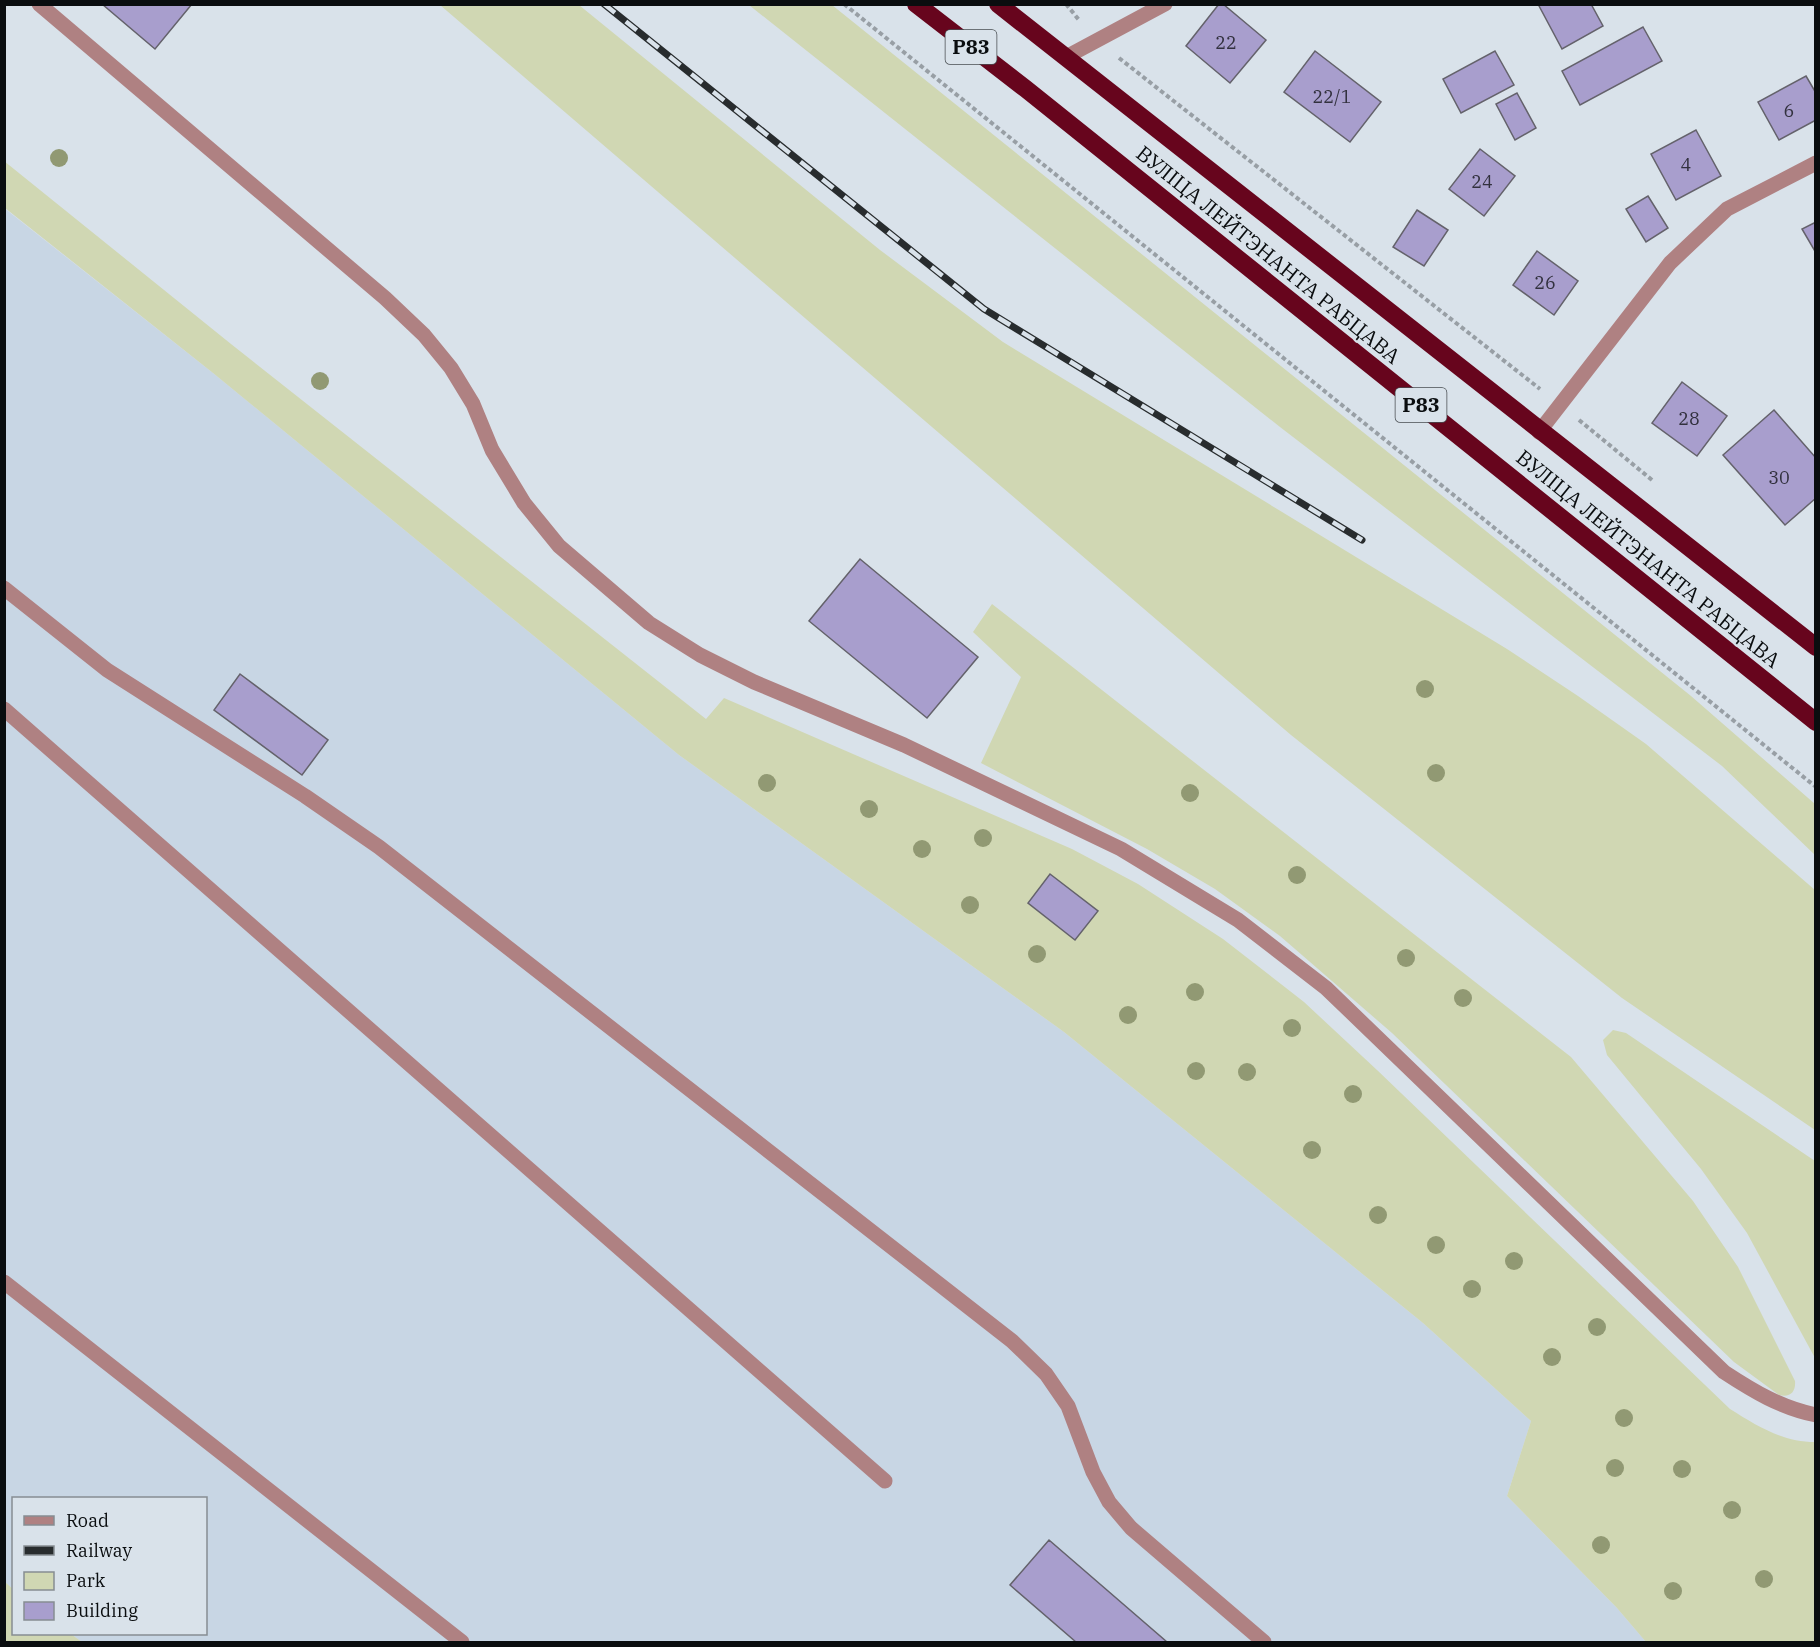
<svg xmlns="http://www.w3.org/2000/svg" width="1820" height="1647" font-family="'IBM Plex Serif',serif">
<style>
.built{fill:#c8d6e4}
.green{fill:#d0d7b3}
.building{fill:#a89ecd;stroke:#64626b;stroke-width:1.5}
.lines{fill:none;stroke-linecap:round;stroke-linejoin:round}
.path{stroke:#989fa5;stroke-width:4;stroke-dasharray:4.5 3;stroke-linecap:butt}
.lane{stroke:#af8182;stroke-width:15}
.street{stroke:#af8182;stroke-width:15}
.highway{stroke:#67051d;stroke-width:18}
.rail-casing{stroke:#282c2e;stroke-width:7}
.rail{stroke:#d9e2ea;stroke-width:4.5;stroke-dasharray:14;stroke-linecap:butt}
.tree{fill:#919973}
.labels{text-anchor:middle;stroke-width:4.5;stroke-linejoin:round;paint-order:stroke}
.number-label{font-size:18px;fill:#32313e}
.shield{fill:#d9e2ea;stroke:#484d51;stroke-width:1.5}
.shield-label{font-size:20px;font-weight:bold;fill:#0a0d0f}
.street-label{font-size:21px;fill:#0a0d0f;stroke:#d9e2ea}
</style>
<rect width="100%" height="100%" fill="#d9e2ea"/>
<path class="built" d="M 4,208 L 213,373 L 679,755 L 1064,1032 L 1423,1323 L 1531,1421 L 1507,1496 L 1617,1608 L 1646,1642 L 82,1642 L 71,1634 L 206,1634 L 206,1498 L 14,1498 L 13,1589 L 5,1582 Z"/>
<path class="green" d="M 440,5 L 579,5 L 880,250 L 1003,342 L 1507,649 L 1578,696 L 1646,744 L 1815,890 L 1815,1130 L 1622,998 L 1291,735 Z
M 749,5 L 832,5 L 1691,696 L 1815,804 L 1815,855 L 1722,766 L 1280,427 Z
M 4,161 L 231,344 L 706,719 L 724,698 L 1072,849 L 1138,884 L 1223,939 L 1304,1002 L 1377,1070 L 1730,1409 C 1757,1426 1783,1442 1815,1442 L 1815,1642 L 1646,1642 L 1617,1608 L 1507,1496 L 1531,1421 L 1423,1323 L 1064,1032 L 679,755 L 213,373 L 5,208 Z
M 992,604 L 1571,1057 L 1693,1201 L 1738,1267 L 1795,1381 C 1796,1392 1790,1398 1779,1395 L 1734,1362 L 1392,1033 L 1280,936 L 1215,889 L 1147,849 L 981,763 L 1021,677 L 973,632 Z
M 1613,1030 L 1626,1033 L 1815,1161 L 1815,1358 L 1747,1233 L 1701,1169 L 1607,1055 L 1603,1040 Z
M 5,1582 L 13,1589 L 14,1634 L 71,1634 L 82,1642 L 5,1642 Z"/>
<path class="building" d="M 102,4 L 192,4 L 155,49 Z
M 1219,4 L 1223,4 L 1266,40 L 1230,83 L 1186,46 Z
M 1538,4 L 1591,4 L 1603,26 L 1562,49 Z
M 1643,27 L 1662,61 L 1580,105 L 1562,71 Z
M 1315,51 L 1381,102 L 1350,142 L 1284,92 Z
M 1495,51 L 1514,85 L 1461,113 L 1443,79 Z
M 1806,76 L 1816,93 L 1816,120 L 1779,140 L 1758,102 Z
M 1517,93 L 1536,128 L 1515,140 L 1496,104 Z
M 1696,130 L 1721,176 L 1676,200 L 1651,154 Z
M 1480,149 L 1515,176 L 1484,216 L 1449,189 Z
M 1648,196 L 1668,228 L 1646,242 L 1626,209 Z
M 1417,210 L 1448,230 L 1424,266 L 1393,247 Z
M 1816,222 L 1816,253 L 1802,229 Z
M 1537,251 L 1578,281 L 1554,315 L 1513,285 Z
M 1682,382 L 1727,416 L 1697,456 L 1652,423 Z
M 1774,410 L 1816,458 L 1816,498 L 1785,525 L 1723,455 Z
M 860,559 L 978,657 L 927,718 L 809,621 Z
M 240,674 L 328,740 L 302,775 L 214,710 Z
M 1050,874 L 1098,911 L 1075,940 L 1028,903 Z
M 1049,1540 L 1167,1642 L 1076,1642 L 1010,1585 Z"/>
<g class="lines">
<path class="path" d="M 844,4 L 1816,787
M 1066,4 L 1079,20
M 1119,58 L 1540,389
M 1579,420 L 1652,480"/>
<path class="lane" d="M 39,4 L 385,298 L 424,335 L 451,368 L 473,404 L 492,450 L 524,503 L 559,546 L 649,623 L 700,655 L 754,682 L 904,745 L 1121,849 L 1238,920 L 1326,988 L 1724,1372 C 1753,1391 1781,1408 1816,1415
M 4,588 L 107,670 L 305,796 L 379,847 L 1012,1341 L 1046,1374 L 1068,1406 L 1093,1472 L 1109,1502 L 1131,1528 L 1264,1642
M 4,709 L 885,1481
M 4,1282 L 462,1642"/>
<path class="street" d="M 1066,57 L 1165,4
M 1539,432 L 1670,263 L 1727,209 L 1816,163"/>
<path class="highway" d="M 916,4 L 1026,89 L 1816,722
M 998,4 L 1816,647"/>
<g class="rail-casing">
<path id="rail" d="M 604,4 L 984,309 L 1362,540"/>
</g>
<use href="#rail" class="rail"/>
</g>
<g class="tree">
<circle cx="59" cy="158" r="9"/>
<circle cx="320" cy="381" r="9"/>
<circle cx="1425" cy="689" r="9"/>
<circle cx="1436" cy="773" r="9"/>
<circle cx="767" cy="783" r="9"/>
<circle cx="1190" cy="793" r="9"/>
<circle cx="869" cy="809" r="9"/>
<circle cx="983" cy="838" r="9"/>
<circle cx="922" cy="849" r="9"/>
<circle cx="1297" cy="875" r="9"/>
<circle cx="970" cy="905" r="9"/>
<circle cx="1037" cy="954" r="9"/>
<circle cx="1406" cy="958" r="9"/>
<circle cx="1195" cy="992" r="9"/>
<circle cx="1463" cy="998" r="9"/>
<circle cx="1128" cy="1015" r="9"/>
<circle cx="1292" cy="1028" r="9"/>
<circle cx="1196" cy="1071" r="9"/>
<circle cx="1247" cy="1072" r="9"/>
<circle cx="1353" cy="1094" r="9"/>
<circle cx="1312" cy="1150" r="9"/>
<circle cx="1378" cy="1215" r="9"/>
<circle cx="1436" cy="1245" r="9"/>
<circle cx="1514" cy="1261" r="9"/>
<circle cx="1472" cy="1289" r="9"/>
<circle cx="1597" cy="1327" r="9"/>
<circle cx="1552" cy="1357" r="9"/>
<circle cx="1624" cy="1418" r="9"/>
<circle cx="1615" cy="1468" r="9"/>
<circle cx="1682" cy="1469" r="9"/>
<circle cx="1732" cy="1510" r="9"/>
<circle cx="1601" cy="1545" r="9"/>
<circle cx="1764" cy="1579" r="9"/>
<circle cx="1673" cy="1591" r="9"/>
</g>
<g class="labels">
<g class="number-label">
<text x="1226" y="49">22</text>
<text x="1332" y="103">22/1</text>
<text x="1789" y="117">6</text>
<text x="1686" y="171">4</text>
<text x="1482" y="188">24</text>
<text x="1545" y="289">26</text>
<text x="1689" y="425">28</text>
<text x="1779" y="484">30</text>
</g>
<g class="shield">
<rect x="945.5" y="30" width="51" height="34" rx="4.5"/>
<rect x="1395.5" y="388" width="51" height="34" rx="4.5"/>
</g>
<g class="shield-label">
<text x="971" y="54">Р83</text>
<text x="1421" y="412">Р83</text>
</g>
<g class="street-label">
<text transform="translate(1268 255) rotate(39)" y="7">ВУЛІЦА ЛЕЙТЭНАНТА РАБЦАВА</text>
<text transform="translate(1648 559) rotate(39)" y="7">ВУЛІЦА ЛЕЙТЭНАНТА РАБЦАВА</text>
</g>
</g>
<rect width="1820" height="1647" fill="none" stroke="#0a0d0f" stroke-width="12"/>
<rect x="12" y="1497" width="195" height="138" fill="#d9e2ea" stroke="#868d92" stroke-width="1.5"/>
<rect x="24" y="1516" width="30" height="9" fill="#af8182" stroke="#868d92" stroke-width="1.5"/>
<text x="66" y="1527" font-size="18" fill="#0a0d0f">Road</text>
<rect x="24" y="1546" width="30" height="9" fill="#282c2e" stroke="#868d92" stroke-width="1.5"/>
<text x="66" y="1557" font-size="18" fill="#0a0d0f">Railway</text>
<rect x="24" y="1572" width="30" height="18" fill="#d0d7b3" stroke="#868d92" stroke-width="1.5"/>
<text x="66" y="1587" font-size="18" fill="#0a0d0f">Park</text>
<rect x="24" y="1602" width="30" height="18" fill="#a89ecd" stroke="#868d92" stroke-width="1.5"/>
<text x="66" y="1617" font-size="18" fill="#0a0d0f">Building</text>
</svg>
